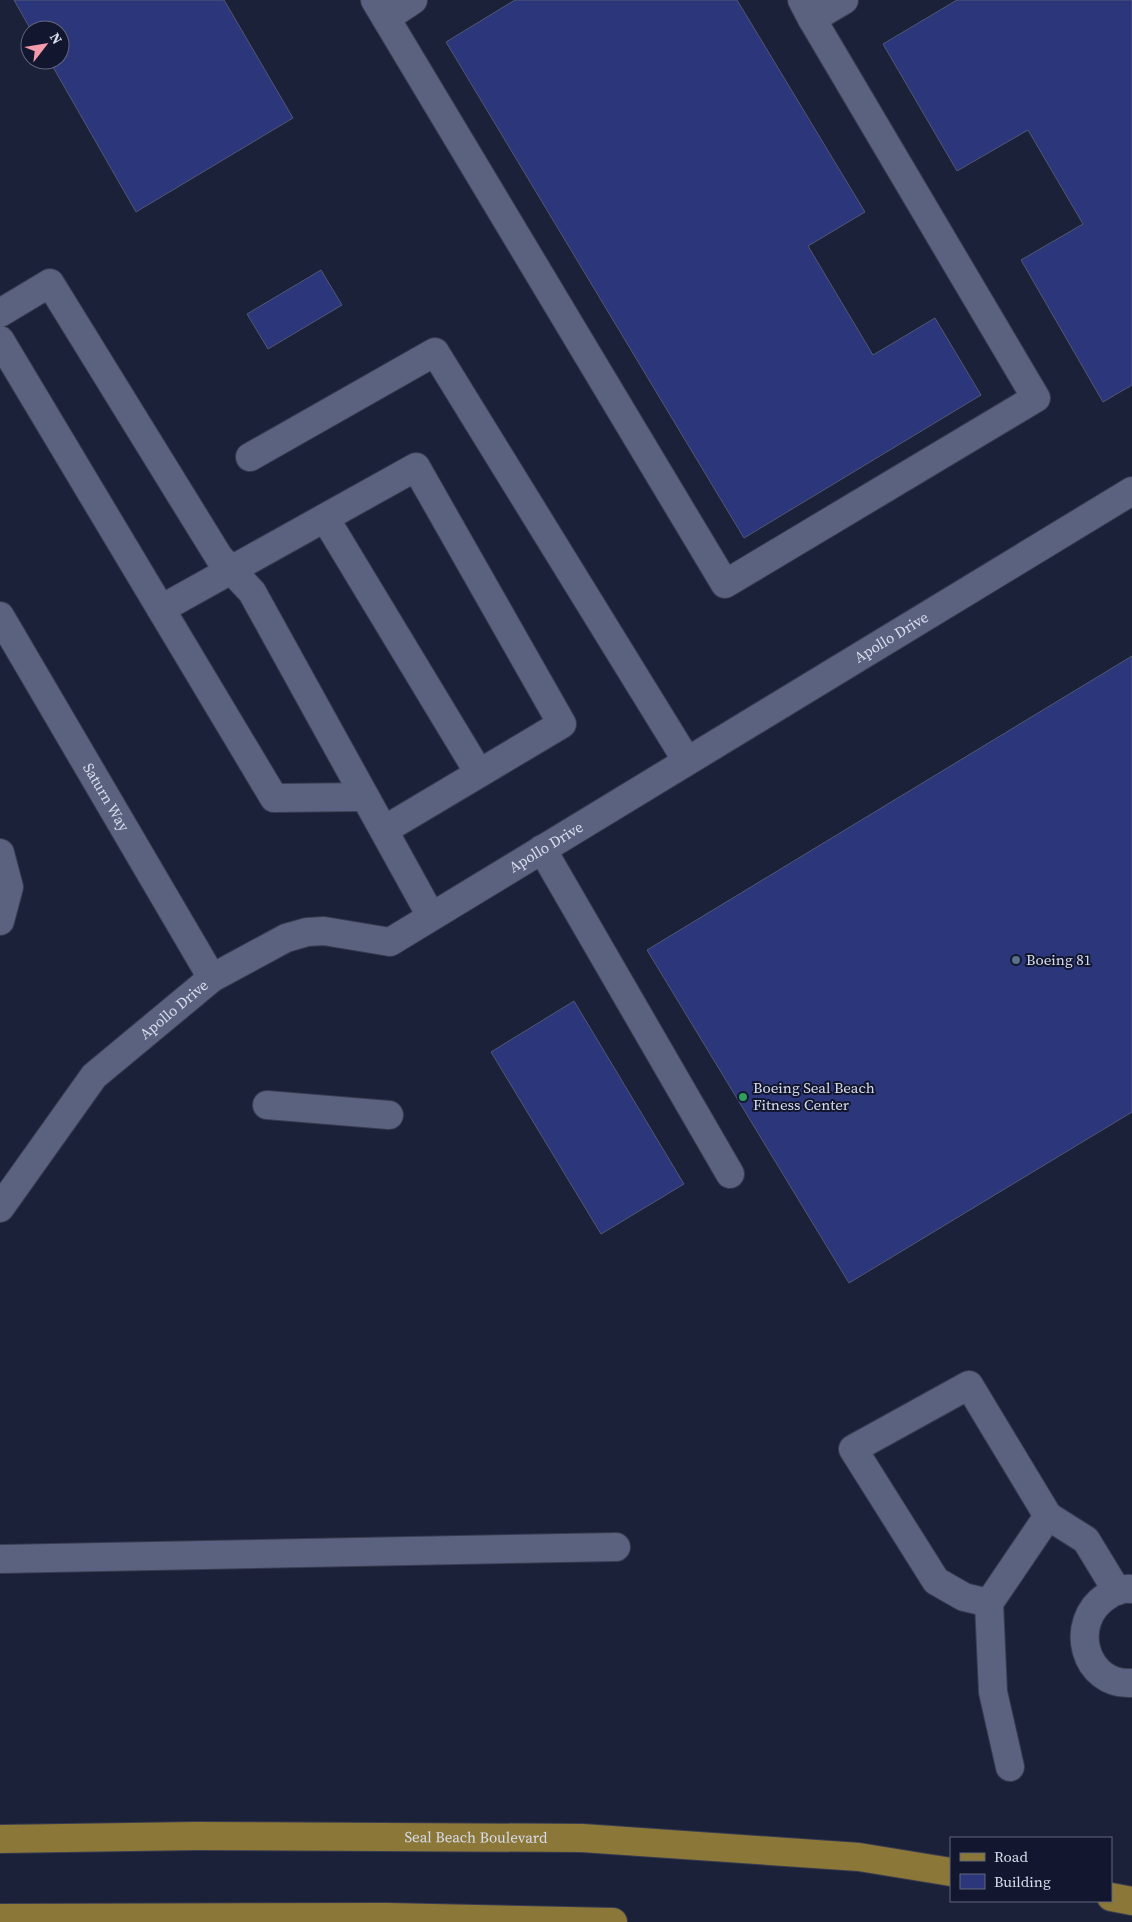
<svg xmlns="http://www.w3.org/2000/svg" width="1132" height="1922" font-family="'Source Serif 4',serif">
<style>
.building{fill:#2c367b;stroke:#515874}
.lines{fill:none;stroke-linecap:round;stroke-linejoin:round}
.minor-casing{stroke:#383c51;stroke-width:30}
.major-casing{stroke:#383c51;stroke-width:30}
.minor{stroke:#5a627f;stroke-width:28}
.major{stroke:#8b7737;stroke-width:28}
.service-dot{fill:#5c6f8a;stroke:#12172f;stroke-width:2}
.leisure-dot{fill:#2e9e5b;stroke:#12172f;stroke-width:2}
.labels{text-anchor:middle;stroke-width:4;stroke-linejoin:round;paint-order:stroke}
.street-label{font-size:15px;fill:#d8dded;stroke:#12172f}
.poi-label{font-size:15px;fill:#d8dded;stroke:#12172f;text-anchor:start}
</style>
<rect width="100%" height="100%" fill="#1b2139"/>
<path class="building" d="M 14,0 L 224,0 L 293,118 L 136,212 L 49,60 L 60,60 L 60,30 L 31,30 Z
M 515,0 L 737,0 L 865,212 L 808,246 L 873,355 L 935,318 L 981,395 L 744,538 L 446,42 Z
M 957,0 L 1132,0 L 1132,385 L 1103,402 L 1021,260 L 1083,224 L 1028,130 L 957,171 L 883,44 Z
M 321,270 L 342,305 L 268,349 L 247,314 Z
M 1132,656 L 1132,1112 L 849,1283 L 647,950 Z
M 574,1001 L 684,1184 L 601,1234 L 491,1052 Z"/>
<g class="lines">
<g class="minor-casing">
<g id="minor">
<path d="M 375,0 L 725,584 L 1036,398 L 812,19"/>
<path d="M 802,0 L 812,19 L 844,0"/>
<path d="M 386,18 L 413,0"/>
<path d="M 0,313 L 50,283 L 219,557 L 252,592 L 431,916"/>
<path d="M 0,340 L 274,798 L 365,797"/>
<path d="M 250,457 L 435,352 L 687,761"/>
<path d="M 325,518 L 479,773"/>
<path d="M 161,609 L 416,467 L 562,724 L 384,830"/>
<path id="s1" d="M 0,616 L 212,978"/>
<path d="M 542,849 L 730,1174"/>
<path d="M 0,853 L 9,887 L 0,921"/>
<path d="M 267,1105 L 389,1115"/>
<path id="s2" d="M 0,1208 L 94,1076 L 212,978 L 286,938 L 307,932 L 324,931 L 390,942 L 1132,491"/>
<path d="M 0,1559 L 616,1547"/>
<path d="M 1132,1589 C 1123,1588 1114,1591 1107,1596 C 1067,1622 1084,1686 1132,1683"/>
<path d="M 989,1603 L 964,1597 L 936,1581 L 853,1449 L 969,1385 L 1048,1516"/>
<path d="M 1010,1767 L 993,1692 L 989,1603 L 1048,1516 L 1086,1540 L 1117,1591"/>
</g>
</g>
<g class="major-casing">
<g id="major">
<path id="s3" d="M 0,1839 L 196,1836 L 582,1838 L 859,1857 L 951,1872"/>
<path d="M 1111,1897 L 1132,1901"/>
<path d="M 0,1918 L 387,1917 L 613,1922"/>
</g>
</g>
<use href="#minor" class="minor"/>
<use href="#major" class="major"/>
</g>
<circle class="service-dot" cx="1016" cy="960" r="5"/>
<circle class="leisure-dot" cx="743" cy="1097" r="5"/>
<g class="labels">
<g class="street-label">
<text dy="5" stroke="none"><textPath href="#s2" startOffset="1092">Apollo Drive</textPath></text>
<text dy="5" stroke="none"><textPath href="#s1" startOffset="210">Saturn Way</textPath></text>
<text dy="5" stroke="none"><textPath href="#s2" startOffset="688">Apollo Drive</textPath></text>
<text dy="5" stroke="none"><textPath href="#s2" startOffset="266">Apollo Drive</textPath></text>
<text dy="5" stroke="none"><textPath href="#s3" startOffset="476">Seal Beach Boulevard</textPath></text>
</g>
<g class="poi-label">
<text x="1026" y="965">Boeing 81</text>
<text x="753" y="1093">Boeing Seal Beach<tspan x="753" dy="17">Fitness Center</tspan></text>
</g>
</g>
<rect x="950" y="1837" width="162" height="65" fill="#12172f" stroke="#61667b"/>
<rect x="960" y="1853" width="25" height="8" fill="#8b7737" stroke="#61667b"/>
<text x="994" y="1862" font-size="15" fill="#d8dded">Road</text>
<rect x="960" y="1874" width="25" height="15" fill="#2c367b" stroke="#61667b"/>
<text x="994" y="1887" font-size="15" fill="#d8dded">Building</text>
<g transform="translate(45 45) rotate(59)"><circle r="24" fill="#12172f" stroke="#61667b"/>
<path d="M0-4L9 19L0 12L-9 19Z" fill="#f39aab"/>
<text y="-8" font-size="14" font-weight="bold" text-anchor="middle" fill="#d8dded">N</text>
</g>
</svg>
